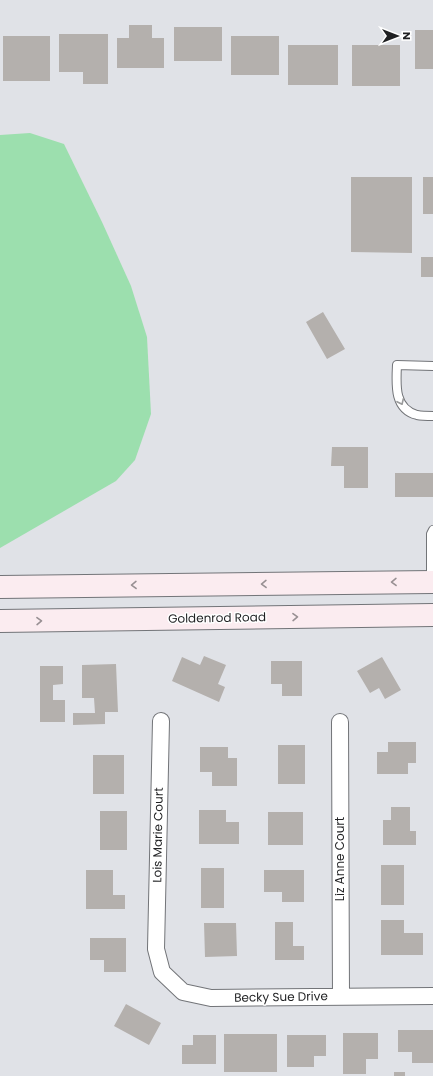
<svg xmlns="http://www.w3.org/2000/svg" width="433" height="1076" font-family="Poppins,sans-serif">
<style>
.green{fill:#9cdfae}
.building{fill:#b4b0ad}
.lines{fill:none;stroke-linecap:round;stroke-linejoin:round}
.service-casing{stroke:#727478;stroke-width:10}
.minor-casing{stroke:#727478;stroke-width:18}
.secondary-casing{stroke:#727478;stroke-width:24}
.service{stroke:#fff;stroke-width:8}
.minor{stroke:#fff;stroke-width:16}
.secondary{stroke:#fbecf0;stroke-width:22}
.oneway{stroke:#9a9b9c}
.oneway2{stroke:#989093}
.labels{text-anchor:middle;stroke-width:3;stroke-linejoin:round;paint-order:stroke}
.street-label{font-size:12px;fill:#1f2022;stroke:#fff}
</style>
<rect width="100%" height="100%" fill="#e0e2e7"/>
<path class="green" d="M 30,133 L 64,144 L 102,222 L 131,286 L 147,337 L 151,414 L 135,460 L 116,481 L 0,548 L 0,135 Z"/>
<path class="building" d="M 129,25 L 152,25 L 152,38 L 164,38 L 164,68 L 117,68 L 117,38 L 129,38 Z
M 174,27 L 222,27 L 222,61 L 174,61 Z
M 415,30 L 433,30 L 433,69 L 415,69 Z
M 59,34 L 108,34 L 108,84 L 83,84 L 83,72 L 59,72 Z
M 3,36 L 50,36 L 50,81 L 3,81 Z
M 231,36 L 279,36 L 279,75 L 231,75 Z
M 288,45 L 338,45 L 338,85 L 288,85 Z
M 352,45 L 400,45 L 400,86 L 352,86 Z
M 351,177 L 412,177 L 412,253 L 351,252 Z
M 423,177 L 433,177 L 433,214 L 423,214 Z
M 421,257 L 433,257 L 433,277 L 421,277 Z
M 323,312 L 345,349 L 327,359 L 306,322 Z
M 332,447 L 368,447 L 368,488 L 344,488 L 344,466 L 331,466 Z
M 395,473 L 433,473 L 433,497 L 395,497 Z
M 204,656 L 226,665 L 218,684 L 225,687 L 219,702 L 172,681 L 182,657 L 200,665 Z
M 382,657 L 401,690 L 385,699 L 379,688 L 370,693 L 357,671 Z
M 271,661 L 302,661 L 302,696 L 282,696 L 282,684 L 271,684 Z
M 116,664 L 118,712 L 105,712 L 105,724 L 73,725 L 73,713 L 95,713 L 94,698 L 82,698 L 82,665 Z
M 40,666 L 63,666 L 63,684 L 53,685 L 53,700 L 65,700 L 65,722 L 40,722 Z
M 388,742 L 416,742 L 416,763 L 408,763 L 408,774 L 377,774 L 377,752 L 388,752 Z
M 278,745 L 305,745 L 305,784 L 278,784 Z
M 200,747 L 228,747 L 228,758 L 237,758 L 237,786 L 212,786 L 212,772 L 200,772 Z
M 93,755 L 124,755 L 124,794 L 93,794 Z
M 391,807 L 410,807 L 410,831 L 416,831 L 416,845 L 383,845 L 383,820 L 391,820 Z
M 199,810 L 226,810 L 226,822 L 239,822 L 239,844 L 199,844 Z
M 100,811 L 127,811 L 127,850 L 100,850 Z
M 268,812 L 303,812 L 303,845 L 268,845 Z
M 381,865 L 404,865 L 404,905 L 381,905 Z
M 201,868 L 224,868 L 224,908 L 201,908 Z
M 86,870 L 113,870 L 113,895 L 125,895 L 125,909 L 86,909 Z
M 264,870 L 304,870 L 304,902 L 282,902 L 282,892 L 264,892 Z
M 381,920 L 404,920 L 404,933 L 423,933 L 423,955 L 381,955 Z
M 275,922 L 293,922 L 293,946 L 304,946 L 304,960 L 275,960 Z
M 204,923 L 236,923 L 237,956 L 205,957 Z
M 90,938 L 126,938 L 126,972 L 104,972 L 104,960 L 90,960 Z
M 126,1004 L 161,1023 L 149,1045 L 114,1026 Z
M 398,1030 L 433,1030 L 433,1063 L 412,1063 L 412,1052 L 398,1052 Z
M 343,1033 L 378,1033 L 378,1059 L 366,1059 L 366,1074 L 343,1074 Z
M 224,1034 L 277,1034 L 277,1072 L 224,1072 Z
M 193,1035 L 216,1035 L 216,1064 L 182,1064 L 182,1045 L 193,1045 Z
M 287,1035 L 326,1035 L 326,1056 L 314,1056 L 314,1067 L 287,1067 Z
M 394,1072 L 405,1072 L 405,1076 L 394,1076 Z"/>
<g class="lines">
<g class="service-casing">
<path id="service" d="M 433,366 L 397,365 C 396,385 394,409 417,415 C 422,416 428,416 433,416
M 431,581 L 431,534 L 433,530"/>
</g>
<g class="minor-casing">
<path id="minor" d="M 161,721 L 156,949 L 162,972 L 183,992 L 211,998 L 433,996
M 340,722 L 341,997"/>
</g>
<g class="secondary-casing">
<path id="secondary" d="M 0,587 L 433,582
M 0,621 L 433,615"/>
</g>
<use href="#service" class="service"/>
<use href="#minor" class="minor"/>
<use href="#secondary" class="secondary"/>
</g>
<defs><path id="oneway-chevron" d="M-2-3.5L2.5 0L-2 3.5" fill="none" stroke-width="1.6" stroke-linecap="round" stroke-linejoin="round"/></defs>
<use class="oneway" href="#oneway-chevron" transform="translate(401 402) rotate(65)"/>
<g class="oneway2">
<use href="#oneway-chevron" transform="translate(394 582) rotate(179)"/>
<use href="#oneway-chevron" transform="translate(264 584) rotate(179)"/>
<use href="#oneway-chevron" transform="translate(134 585) rotate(179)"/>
<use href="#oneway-chevron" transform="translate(295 617) rotate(-1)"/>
<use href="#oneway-chevron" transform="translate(39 621) rotate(-1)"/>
</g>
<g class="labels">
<g class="street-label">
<text transform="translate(217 618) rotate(-1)" y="4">Goldenrod Road</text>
<text transform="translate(158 835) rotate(-89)" y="4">Lois Marie Court</text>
<text transform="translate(340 859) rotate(-90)" y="4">Liz Anne Court</text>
<text transform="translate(281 997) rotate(-1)" y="4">Becky Sue Drive</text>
</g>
</g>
<g transform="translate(397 36) rotate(90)" stroke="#ffffff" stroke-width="3" paint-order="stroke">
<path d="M0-3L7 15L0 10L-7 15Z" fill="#1f2022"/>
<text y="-6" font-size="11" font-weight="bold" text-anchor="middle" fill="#1f2022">N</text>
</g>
</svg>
